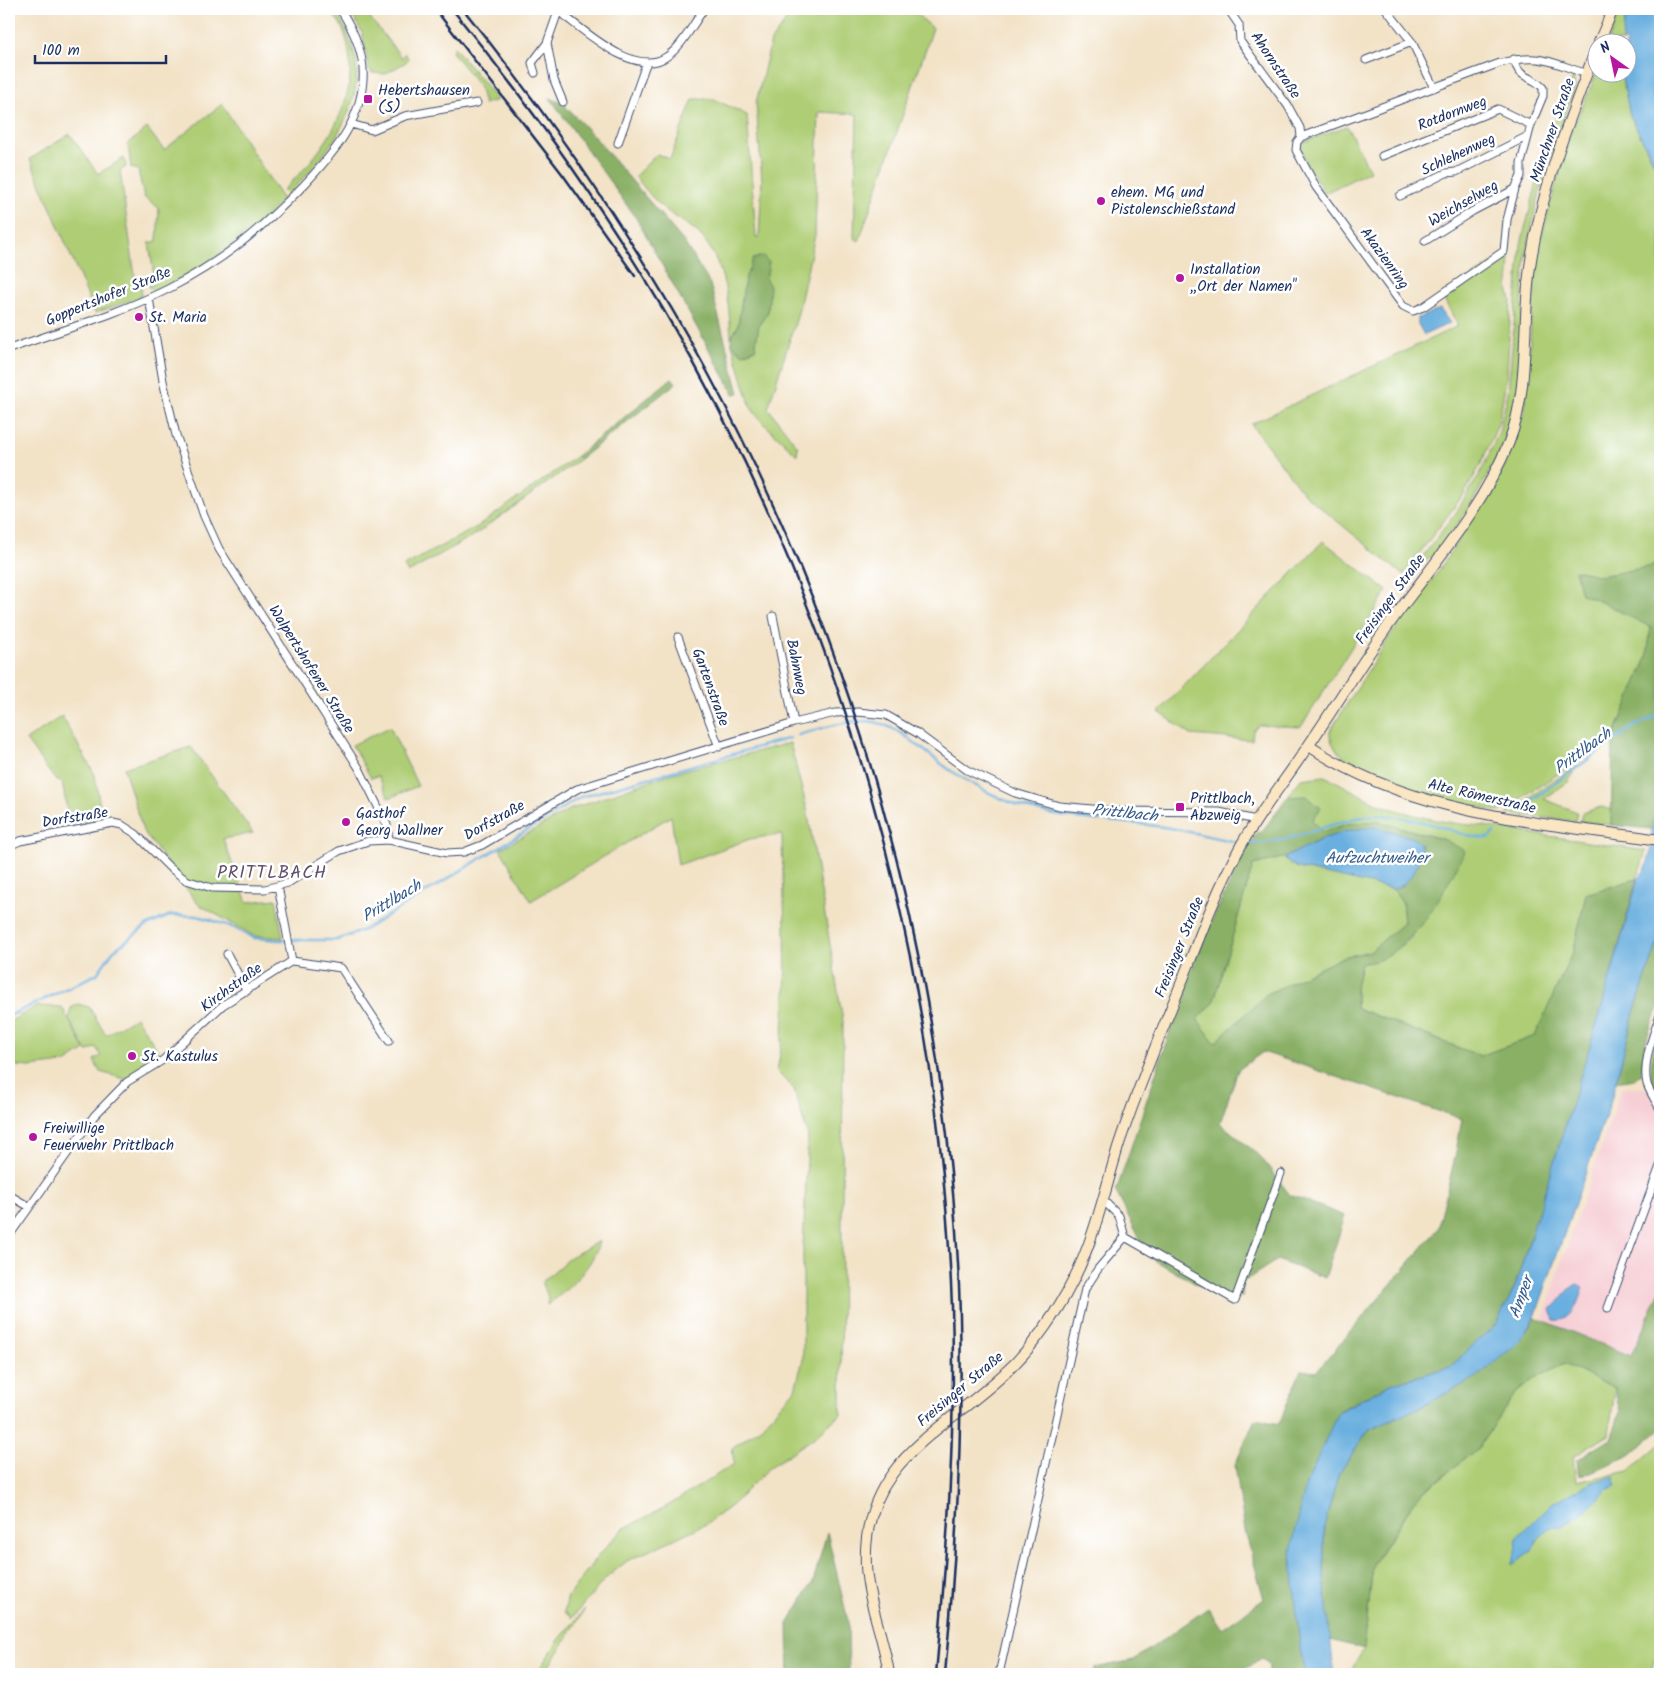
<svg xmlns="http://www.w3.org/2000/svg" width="1669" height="1683" font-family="Kalam,sans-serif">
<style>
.built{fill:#f6cfd5}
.green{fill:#aecd75;stroke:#647e6a}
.forest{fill:#8ab066;stroke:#527062;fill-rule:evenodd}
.water{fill:#69afdf;stroke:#426f9e}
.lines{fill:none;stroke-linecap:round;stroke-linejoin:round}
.stream{stroke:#69afdf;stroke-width:2.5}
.minor-casing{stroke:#3b4a6e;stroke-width:9}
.secondary-casing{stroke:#3b4a6e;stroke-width:12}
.minor{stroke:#fff;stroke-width:7}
.secondary{stroke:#fbe6c4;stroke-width:10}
.rail{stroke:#1b2f5e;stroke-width:2.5}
.poi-dot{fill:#b5179e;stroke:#fff;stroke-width:2}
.labels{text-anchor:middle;stroke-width:5;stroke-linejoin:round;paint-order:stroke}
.street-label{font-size:15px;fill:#1b2f5e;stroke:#fff}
.poi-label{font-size:15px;fill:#1b2f5e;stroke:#fff;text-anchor:start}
.water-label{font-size:16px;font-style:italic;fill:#365c8b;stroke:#fff}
.quarter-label{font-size:18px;letter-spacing:1px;fill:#62516a;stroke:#fff}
</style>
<rect width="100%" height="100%" fill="#fff"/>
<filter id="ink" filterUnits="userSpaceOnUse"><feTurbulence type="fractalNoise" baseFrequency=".02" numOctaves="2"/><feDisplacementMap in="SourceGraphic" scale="10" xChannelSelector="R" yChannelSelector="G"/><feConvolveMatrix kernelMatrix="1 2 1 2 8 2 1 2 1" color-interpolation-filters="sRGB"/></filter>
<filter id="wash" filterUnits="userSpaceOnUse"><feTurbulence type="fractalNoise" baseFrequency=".0096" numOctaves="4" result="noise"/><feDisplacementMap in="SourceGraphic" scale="20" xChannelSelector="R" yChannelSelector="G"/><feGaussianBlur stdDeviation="1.12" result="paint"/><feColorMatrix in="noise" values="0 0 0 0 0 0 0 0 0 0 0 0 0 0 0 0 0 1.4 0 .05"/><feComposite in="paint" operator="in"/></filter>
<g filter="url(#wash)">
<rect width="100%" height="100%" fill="#f2e2c6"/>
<path class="built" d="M 1621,1088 L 1660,1088 L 1660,1291 L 1631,1356 L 1542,1321 Z"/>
<path class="green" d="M 328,9 L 335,9 C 344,25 353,44 356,62 C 362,114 322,160 288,194 L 283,190 C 328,149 368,91 342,27 C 339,21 332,14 328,9 Z
M 349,9 L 363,9 L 402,58 L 405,53 L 408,58 L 406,62 L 385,74 L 372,73 L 369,69 L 362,32 Z
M 795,9 L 910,9 L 933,28 L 859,241 L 854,238 L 857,114 L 819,112 L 815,235 L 797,317 L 768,408 L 798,447 L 797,455 L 761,421 L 751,408 L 732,344 L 743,354 L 755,349 L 759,325 L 768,311 L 745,279 L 738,326 L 731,337 C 729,303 725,266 703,238 C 692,225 678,220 666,210 C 654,201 644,187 635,176 L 657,154 L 670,159 L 693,99 L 714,99 L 747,115 L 756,237 L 759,237 L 762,180 L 756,103 L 771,41 Z
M 1620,9 L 1626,9 L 1622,42 L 1608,42 Z
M 1660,25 L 1660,86 L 1652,67 Z
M 454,47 L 492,93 L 497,100 L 484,104 L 479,86 L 452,52 Z
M 1597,73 L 1621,73 L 1630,115 L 1660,176 L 1660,568 L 1653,566 L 1601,576 L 1575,570 L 1581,594 C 1606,602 1627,616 1651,627 L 1647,658 L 1613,738 L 1500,812 C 1464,804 1326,776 1330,731 L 1390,636 L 1440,569 L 1503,469 L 1524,412 L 1537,253 L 1568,139 Z
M 1573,77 L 1575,88 C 1554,143 1534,200 1526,259 C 1518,318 1527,385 1504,442 C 1490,475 1458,529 1434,554 C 1428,560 1422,563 1417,569 L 1415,568 L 1407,581 L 1403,582 L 1455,514 L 1481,472 L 1499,432 L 1508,393 L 1521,244 L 1549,136 Z
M 222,104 L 283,200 C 246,239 202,269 154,292 L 148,286 L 155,283 L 149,243 L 157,241 L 159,208 L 144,197 L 138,170 L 131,168 L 128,144 L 147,128 L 164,150 Z
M 1347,126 L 1370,171 L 1325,193 L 1307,165 L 1300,146 L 1303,142 Z
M 70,134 L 98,174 L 124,158 L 126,167 L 120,171 L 136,284 L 142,287 L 141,297 L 95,313 L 30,159 Z
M 1504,255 L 1510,256 L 1508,288 L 1511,301 L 1507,373 L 1499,422 L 1480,466 L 1464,494 L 1403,575 L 1304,494 L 1251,424 L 1458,326 L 1443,297 Z
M 577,456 L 580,459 L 479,532 L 408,573 L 404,566 L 477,527 Z
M 1323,541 L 1387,591 L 1301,727 L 1259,725 L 1253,731 L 1252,740 L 1191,735 L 1159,712 Z
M 62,716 L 95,775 L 102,819 L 70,825 L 62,782 L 56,781 L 26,740 Z
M 390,727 L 418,786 L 389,798 L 378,776 L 371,778 L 352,745 Z
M 790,743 L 807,809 L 843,1021 L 841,1414 L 815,1437 L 770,1467 L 732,1505 L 706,1524 L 627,1561 L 605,1579 L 572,1618 L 564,1612 L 568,1596 L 601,1552 L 623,1529 L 671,1504 L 734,1464 L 732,1448 L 762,1426 L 795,1389 L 803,1360 L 803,1248 L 808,1136 L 794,1089 L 777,1072 C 792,993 783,913 782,834 L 750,839 L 678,865 L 671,816 L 531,901 L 500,849 L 571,809 L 666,775 Z
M 191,747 L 253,833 L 223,839 L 247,902 L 276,899 L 283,938 L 254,936 L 198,904 L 143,831 L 124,768 Z
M 1579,765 L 1568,782 L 1544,799 L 1577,812 L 1575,821 L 1507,814 L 1547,785 Z
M 1324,776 C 1341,783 1356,793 1372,801 C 1401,814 1452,825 1484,826 L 1646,851 L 1637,879 L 1586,894 L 1574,949 L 1535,1036 L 1480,1056 L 1356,1008 L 1356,987 L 1361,964 L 1382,959 L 1411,938 L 1445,840 L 1377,821 L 1347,824 L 1323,832 L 1312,820 L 1321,808 L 1287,797 L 1301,779 Z
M 1601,807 L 1612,809 L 1611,825 L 1580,821 L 1582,813 Z
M 1286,857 L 1285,860 L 1298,868 L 1393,889 L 1402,901 L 1404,922 L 1371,951 L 1343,957 L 1267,994 L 1215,1043 L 1197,1019 L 1213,1003 L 1253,865 Z
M 78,1004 L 89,1007 L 106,1035 L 136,1017 L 163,1058 L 128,1080 L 100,1072 L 94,1060 L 101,1056 L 96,1047 L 87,1052 L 69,1019 L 71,1008 Z
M 37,1006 L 62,1007 L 85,1050 L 65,1063 L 29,1067 L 9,1065 L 9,1022 Z
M 599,1241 C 595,1265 566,1292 547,1305 L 548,1297 L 542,1282 L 569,1258 Z
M 1564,1364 L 1615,1388 L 1609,1435 L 1573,1457 L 1576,1482 L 1629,1471 L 1660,1444 L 1660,1651 L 1648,1674 L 1354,1674 L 1353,1667 L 1364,1649 L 1373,1565 L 1416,1498 L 1478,1448 L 1515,1394 L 1532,1380 Z
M 585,1609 L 544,1674 L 536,1674 L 558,1641 Z"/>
<path class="forest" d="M 550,98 L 562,103 L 592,134 L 684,242 L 710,284 L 739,393 L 734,394 L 636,218 Z
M 763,256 L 769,262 L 766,280 L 770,286 L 768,312 L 759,325 L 755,349 L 743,354 L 732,344 L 731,337 L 738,326 L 745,279 L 753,259 Z
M 672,378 L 676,383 L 580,459 L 577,456 Z
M 1653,566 L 1660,568 L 1660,790 L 1652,829 L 1611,825 L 1613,738 L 1647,658 L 1651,627 C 1626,616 1606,602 1581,594 L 1575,570 L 1601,576 Z
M 1306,796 L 1321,808 L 1312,820 L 1323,832 L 1347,824 L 1377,821 L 1445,840 L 1465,851 C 1444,891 1423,935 1383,958 C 1377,962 1368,962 1361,964 L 1356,987 L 1356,1008 L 1480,1056 L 1535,1036 L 1574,949 L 1586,894 L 1637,879 L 1602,1007 L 1515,1287 L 1496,1325 L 1450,1367 L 1391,1384 L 1338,1411 L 1300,1648 L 1305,1674 L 1269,1674 L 1269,1664 L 1262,1659 L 1236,1674 L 1094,1674 L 1095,1668 L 1134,1660 L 1208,1608 L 1222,1629 L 1264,1599 L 1245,1531 L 1235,1465 L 1255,1419 L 1279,1424 L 1301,1370 L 1316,1372 L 1438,1229 L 1455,1157 L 1462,1119 L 1263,1052 L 1238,1070 L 1220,1123 L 1260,1156 L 1290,1195 L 1345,1216 L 1325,1278 L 1277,1260 L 1243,1282 L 1242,1297 L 1215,1295 L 1149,1257 L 1116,1192 L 1188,977 L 1211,923 L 1242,857 L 1256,834 L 1264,829 L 1287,797 ZM 1326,837 L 1404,885 L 1393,889 L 1402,901 L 1404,922 L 1371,951 L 1343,957 L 1267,994 L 1215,1043 L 1197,1019 L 1213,1004 L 1253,865 L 1286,857 Z
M 1660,936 L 1660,1002 L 1646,1040 L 1641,1074 L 1634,1079 L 1616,1082 L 1634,1012 Z
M 1660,1028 L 1660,1088 L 1652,1087 C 1649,1068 1653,1047 1660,1028 Z
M 1660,1291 L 1660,1429 L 1630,1455 L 1579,1477 L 1577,1460 L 1611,1439 L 1620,1412 L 1615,1388 L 1564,1364 L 1532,1380 L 1515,1394 L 1478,1448 L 1416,1498 L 1373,1564 L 1364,1649 L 1330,1640 L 1324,1577 L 1324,1527 L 1338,1475 L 1369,1429 L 1427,1404 L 1530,1327 L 1535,1317 L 1631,1356 Z
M 827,1532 L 848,1621 L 849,1674 L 789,1674 L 788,1624 L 813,1582 Z"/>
<path class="water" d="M 1626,9 L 1660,9 L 1660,25 L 1652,67 L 1660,86 L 1660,174 L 1630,115 L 1621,73 L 1626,72 L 1626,42 L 1622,42 Z
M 1440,309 L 1450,323 L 1424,335 L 1418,324 L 1418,318 Z
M 1660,790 L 1660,936 L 1634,1012 L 1610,1104 L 1535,1317 L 1518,1343 L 1477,1377 L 1427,1404 L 1369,1429 L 1338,1475 L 1324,1527 L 1324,1577 L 1334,1674 L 1305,1674 L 1300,1648 L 1291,1551 L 1306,1484 L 1338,1412 L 1391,1384 L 1450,1367 L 1496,1324 L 1515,1287 L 1602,1007 L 1638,879 L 1646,868 L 1650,855 L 1652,829 Z
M 1375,827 L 1414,838 L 1421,845 C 1420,864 1413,882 1393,889 L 1298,868 L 1285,860 L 1286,857 C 1319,840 1338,830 1375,827 Z
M 1577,1284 L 1583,1287 C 1578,1302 1573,1323 1554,1320 L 1551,1309 C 1562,1302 1566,1289 1577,1284 Z
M 1615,1476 L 1616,1486 L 1608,1489 L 1585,1512 L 1562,1527 L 1550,1528 L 1538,1539 L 1532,1551 L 1513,1565 L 1517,1538 L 1552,1503 L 1591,1483 Z"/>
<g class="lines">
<path class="stream" d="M 798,735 C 820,729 843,721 865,721 C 898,721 927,756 953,772 C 973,785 995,797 1017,805 C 1067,822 1107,819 1156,826 C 1184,829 1211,838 1238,842
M 1521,808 L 1633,727 L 1660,714
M 1246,843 C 1289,846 1328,821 1369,816 C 1393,813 1423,822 1445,828 C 1460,833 1474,839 1489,838 L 1494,832
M 9,1016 L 97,974 L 113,951 L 146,926 L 171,915 L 198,916 L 230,926 L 254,938 L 278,940 L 337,940 L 364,930 L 581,797 L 790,738"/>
</g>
</g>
<g filter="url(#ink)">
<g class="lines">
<g class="minor-casing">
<path id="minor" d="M 559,9 L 547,43 L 554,80 L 563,102
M 1228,9 L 1239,25 L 1240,41 L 1288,106 L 1300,128 L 1301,137
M 1386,9 L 1412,42 L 1434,88
M 558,11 C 583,29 634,78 666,57 C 682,47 693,24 704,9
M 1514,59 C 1519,81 1531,74 1543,88 L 1543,96 L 1531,125 L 1521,163 L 1521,176 L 1515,189 L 1507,220 L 1504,251 L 1423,307 L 1413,311 L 1403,306 L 1316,187 L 1296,150 L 1297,142 L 1301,137 L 1500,63 C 1541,53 1550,62 1587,74
M 1366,60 L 1412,42
M 535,73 L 532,63 L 547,43
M 351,124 L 372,130 L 405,116 L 477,103
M 618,143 L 646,64
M 1382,156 L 1498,109 L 1531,125
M 1400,196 L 1446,173 L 1456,172 L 1528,136
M 1425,241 L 1473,211 L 1515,189
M 149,298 L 163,381 L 176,435 L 204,516 L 219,549 L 359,768 L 387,825 L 389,840
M 9,349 C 62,330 118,314 168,289 C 223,261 260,230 303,186 C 332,155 360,124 363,80 C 365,55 353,29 340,9
M 773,616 L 794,723
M 678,637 L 719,747
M 9,846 L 20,841 L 113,823 L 122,825 L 136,834 L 169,867 L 186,880 L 212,888 L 265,889 L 288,883 L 339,851 L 368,841 L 389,840 L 447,853 L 464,852 L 482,845 L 577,789 L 794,723 L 835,713 L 858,712 L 886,715 L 917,733 L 967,770 L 1015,793 L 1059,806 L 1114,811 L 1219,812 L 1256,820
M 227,954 L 247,991
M 292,961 L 341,968 L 389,1041
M 1660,1015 C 1653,1036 1642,1063 1647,1084 C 1650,1093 1656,1101 1660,1109
M 9,1195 L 28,1206
M 1103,1200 L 1119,1216 L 1125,1237 L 1235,1300 L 1281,1173
M 9,1236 L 94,1116 L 127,1082 L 163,1060 L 223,1005 L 292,961 L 278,886
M 1608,1308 L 1660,1166
M 999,1674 L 1085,1289 L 1098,1269 L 1125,1237"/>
</g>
<g class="secondary-casing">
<path id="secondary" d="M 1599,42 L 1613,9
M 1309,746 C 1414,816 1540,822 1660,840
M 889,1674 C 884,1638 868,1603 866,1566 C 861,1463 941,1433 1004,1374 C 1029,1351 1049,1324 1066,1294 C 1092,1248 1103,1198 1118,1147 C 1136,1092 1159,1038 1181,984 C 1199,938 1216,892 1239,849 C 1258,814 1284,782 1306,749 C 1336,706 1362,661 1393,619 C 1434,563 1483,507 1509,442 C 1531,385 1521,320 1531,260 C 1542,187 1570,118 1596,49"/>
</g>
<use href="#minor" class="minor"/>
<use href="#secondary" class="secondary"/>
<path class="rail" d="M 435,9 L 563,175 L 635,276
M 452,9 C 529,104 601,204 663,309 C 841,610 939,959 952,1307 C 956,1430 947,1552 936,1674
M 463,9 C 555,123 638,244 708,373 C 855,645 941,954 958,1263 C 965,1400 958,1537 945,1674"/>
</g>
</g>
<g class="poi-dot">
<rect x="363" y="94" width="10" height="10" rx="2.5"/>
<circle cx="1101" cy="201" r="5"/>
<circle cx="1180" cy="278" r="5"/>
<circle cx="139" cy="317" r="5"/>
<rect x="1175" y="802" width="10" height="10" rx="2.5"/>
<circle cx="346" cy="822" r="5"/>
<circle cx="132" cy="1056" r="5"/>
<circle cx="33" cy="1137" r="5"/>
</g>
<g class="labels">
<g class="street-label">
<text transform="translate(1276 65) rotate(56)" y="5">Ahornstraße</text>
<text transform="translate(1452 113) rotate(-21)" y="5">Rotdornweg</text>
<text transform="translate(1552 130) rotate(-71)" y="5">Münchner Straße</text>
<text transform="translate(1458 154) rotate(-25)" y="5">Schlehenweg</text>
<text transform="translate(1463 203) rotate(-30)" y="5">Weichselweg</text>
<text transform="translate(1385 258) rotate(54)" y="5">Akazienring</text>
<text transform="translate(108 296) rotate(-22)" y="5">Goppertshofer Straße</text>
<text transform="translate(1390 599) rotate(-54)" y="5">Freisinger Straße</text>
<text transform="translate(797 667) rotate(79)" y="5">Bahnweg</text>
<text transform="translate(312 669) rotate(58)" y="5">Walpertshofener Straße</text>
<text transform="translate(711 687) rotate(70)" y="5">Gartenstraße</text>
<text transform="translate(1482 796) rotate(13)" y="5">Alte Römerstraße</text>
<text transform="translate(75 817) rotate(-9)" y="5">Dorfstraße</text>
<text transform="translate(494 820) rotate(-29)" y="5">Dorfstraße</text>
<text transform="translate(1179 947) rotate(-68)" y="5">Freisinger Straße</text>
<text transform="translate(231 987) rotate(-36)" y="5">Kirchstraße</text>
<text transform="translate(960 1389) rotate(-40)" y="5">Freisinger Straße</text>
</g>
<g class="poi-label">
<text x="378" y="95">Hebertshausen<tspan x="378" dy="17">(S)</tspan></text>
<text x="1111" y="197">ehem. MG und<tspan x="1111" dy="17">Pistolenschießstand</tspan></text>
<text x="1190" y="274">Installation<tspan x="1190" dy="17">„Ort der Namen''</tspan></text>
<text x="149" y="322">St. Maria</text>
<text x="1190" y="803">Prittlbach,<tspan x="1190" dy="17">Abzweig</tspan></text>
<text x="356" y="818">Gasthof<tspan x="356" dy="17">Georg Wallner</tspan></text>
<text x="142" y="1061">St. Kastulus</text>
<text x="43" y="1133">Freiwillige<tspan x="43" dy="17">Feuerwehr Prittlbach</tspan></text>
</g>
<g class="water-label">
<text transform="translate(1582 750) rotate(-36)" y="6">Prittlbach</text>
<text transform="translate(1125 812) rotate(6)" y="6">Prittlbach</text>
<text x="1377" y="863">Aufzuchtweiher</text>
<text transform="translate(391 900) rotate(-31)" y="6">Prittlbach</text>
<text transform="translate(1520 1297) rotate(-70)" y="6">Amper</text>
</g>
<g class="quarter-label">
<text x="272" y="878">PRITTLBACH</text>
</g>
</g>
<rect width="1669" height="1683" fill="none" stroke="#fff" stroke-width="30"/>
<g transform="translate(1612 58) rotate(327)"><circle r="24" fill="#ffffff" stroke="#a4acbf"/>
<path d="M0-4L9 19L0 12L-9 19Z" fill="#b5179e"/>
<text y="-8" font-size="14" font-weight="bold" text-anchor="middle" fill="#1b2f5e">N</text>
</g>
<path d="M35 55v8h131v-8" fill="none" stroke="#1b2f5e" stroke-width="2.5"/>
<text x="42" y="55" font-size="15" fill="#1b2f5e" stroke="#ffffff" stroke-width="4" paint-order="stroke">100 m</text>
</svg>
